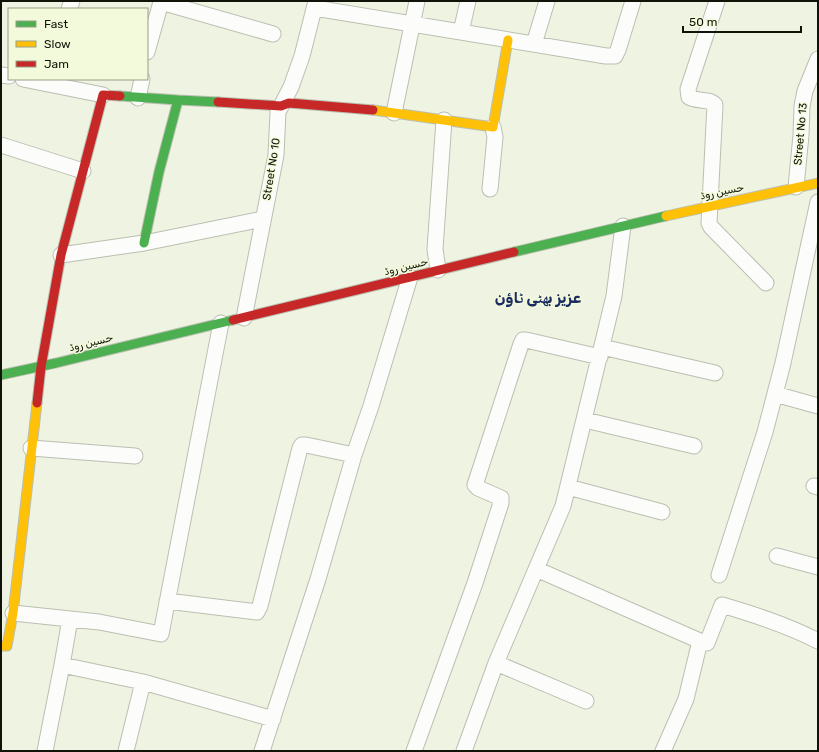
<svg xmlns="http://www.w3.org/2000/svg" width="819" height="752" font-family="Rubik,'Noto Naskh Arabic',sans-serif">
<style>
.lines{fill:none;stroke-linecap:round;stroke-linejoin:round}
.street-casing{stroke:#bbbfb1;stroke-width:17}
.fast-casing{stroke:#bbbfb1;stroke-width:11}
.slow-casing{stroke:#bbbfb1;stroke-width:11}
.jam-casing{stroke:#bbbfb1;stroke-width:11}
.street{stroke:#fcfdfb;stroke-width:15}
.fast{stroke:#4caf50;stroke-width:9}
.slow{stroke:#ffc107;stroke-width:9}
.jam{stroke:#c62828;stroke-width:9}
.labels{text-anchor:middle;stroke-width:3;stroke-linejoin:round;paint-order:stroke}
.street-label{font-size:11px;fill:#101308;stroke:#f2fadb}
.district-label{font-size:15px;font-weight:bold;fill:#1d2c63;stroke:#f2fadb}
</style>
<rect width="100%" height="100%" fill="#eef3e2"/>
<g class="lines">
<g class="street-casing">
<path id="street" d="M 717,1 L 688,89 L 689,97 C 697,102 709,98 715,105 L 709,223 L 711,227 L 766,283
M 315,8 L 606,56 L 615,56 L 618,50 L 633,1
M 69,9 L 72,1
M 461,32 L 468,1
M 534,44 L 547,1
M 147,52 L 161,2 L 273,34
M 1,75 L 9,76
M 23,79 L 103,95
M 138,98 L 142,79
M 394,113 L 417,1
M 1,145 L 83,171
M 796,187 L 801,135 L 802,106 L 805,91 L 818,59
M 490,189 L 495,137 L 493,127
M 61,255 L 144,243 L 263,219
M 438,270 L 435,249 L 444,120
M 244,318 L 276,155 L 278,112 L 291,87 L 302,56 L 316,1
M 602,347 L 715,373
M 775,394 L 818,406
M 585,420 L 694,446
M 31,448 L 135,456
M 814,486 L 818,487
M 568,487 L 662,512
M 777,556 L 818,567
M 536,569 L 700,641 L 707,643 L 722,605 C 756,615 787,625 818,641
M 719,575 L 765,432 L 783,363 L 818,202
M 167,601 L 257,612 L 260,606 L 300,448 L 302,445 L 306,445 L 354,455
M 13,613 L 99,622 L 161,634 L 221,323
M 496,663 L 586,701
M 62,665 L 70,619
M 45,751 L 62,665 L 143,682
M 126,751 L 143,682 L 273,719
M 262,751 L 318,579 L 354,455 L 371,406 L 410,277
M 414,751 L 475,583 L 501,503 L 501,498 L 478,488 L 475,485 L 521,344 L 523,340 L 526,340 L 600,357
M 464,751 L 496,663 L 563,506 L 614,296 L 623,226
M 663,751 L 686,699 L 700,641"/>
</g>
<g class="fast-casing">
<path id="fast" d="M 120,96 L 178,100
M 144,243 L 159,172 L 178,100 L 218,102
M 514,252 L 666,216
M 1,375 L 56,363 L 233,320"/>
</g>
<g class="slow-casing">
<path id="slow" d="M 373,110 L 493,127 L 508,40
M 666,216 L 818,183
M 1,646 L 7,646 L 13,613 L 37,403"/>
</g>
<g class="jam-casing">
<path id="jam" d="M 218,102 L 281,106 L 289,103 L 373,110
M 233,320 L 514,252
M 37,403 L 41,367 L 61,255 L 103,95 L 120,96"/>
</g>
<use href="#street" class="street"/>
<use href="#fast" class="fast"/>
<use href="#slow" class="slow"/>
<use href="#jam" class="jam"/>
</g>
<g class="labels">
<g class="street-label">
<text transform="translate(800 134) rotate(-85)" y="4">Street No 13</text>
<text transform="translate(271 169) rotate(-81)" y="4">Street No 10</text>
<text transform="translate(722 191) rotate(-12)" y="4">حسین روڈ</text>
<text transform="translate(406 266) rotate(-14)" y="4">حسین روڈ</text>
<text transform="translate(91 342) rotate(-14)" y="4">حسین روڈ</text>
</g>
<g class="district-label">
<text x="538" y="303">عزیز بھٹی ٹاؤن</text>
</g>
</g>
<rect width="819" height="752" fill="none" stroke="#101308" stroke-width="4"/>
<rect x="8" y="8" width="140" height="72" fill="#f2fadb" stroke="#989e87"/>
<rect x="16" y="21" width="20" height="6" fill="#4caf50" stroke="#989e87"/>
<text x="44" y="28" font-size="12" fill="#101308">Fast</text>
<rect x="16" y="41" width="20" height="6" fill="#ffc107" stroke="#989e87"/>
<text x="44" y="48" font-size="12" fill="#101308">Slow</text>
<rect x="16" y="61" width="20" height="6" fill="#c62828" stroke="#989e87"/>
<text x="44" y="68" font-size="12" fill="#101308">Jam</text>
<path d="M683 26v6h118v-6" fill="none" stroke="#101308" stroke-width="2"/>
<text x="689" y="26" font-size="12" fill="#101308" stroke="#f2fadb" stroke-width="3" paint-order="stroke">50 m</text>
</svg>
